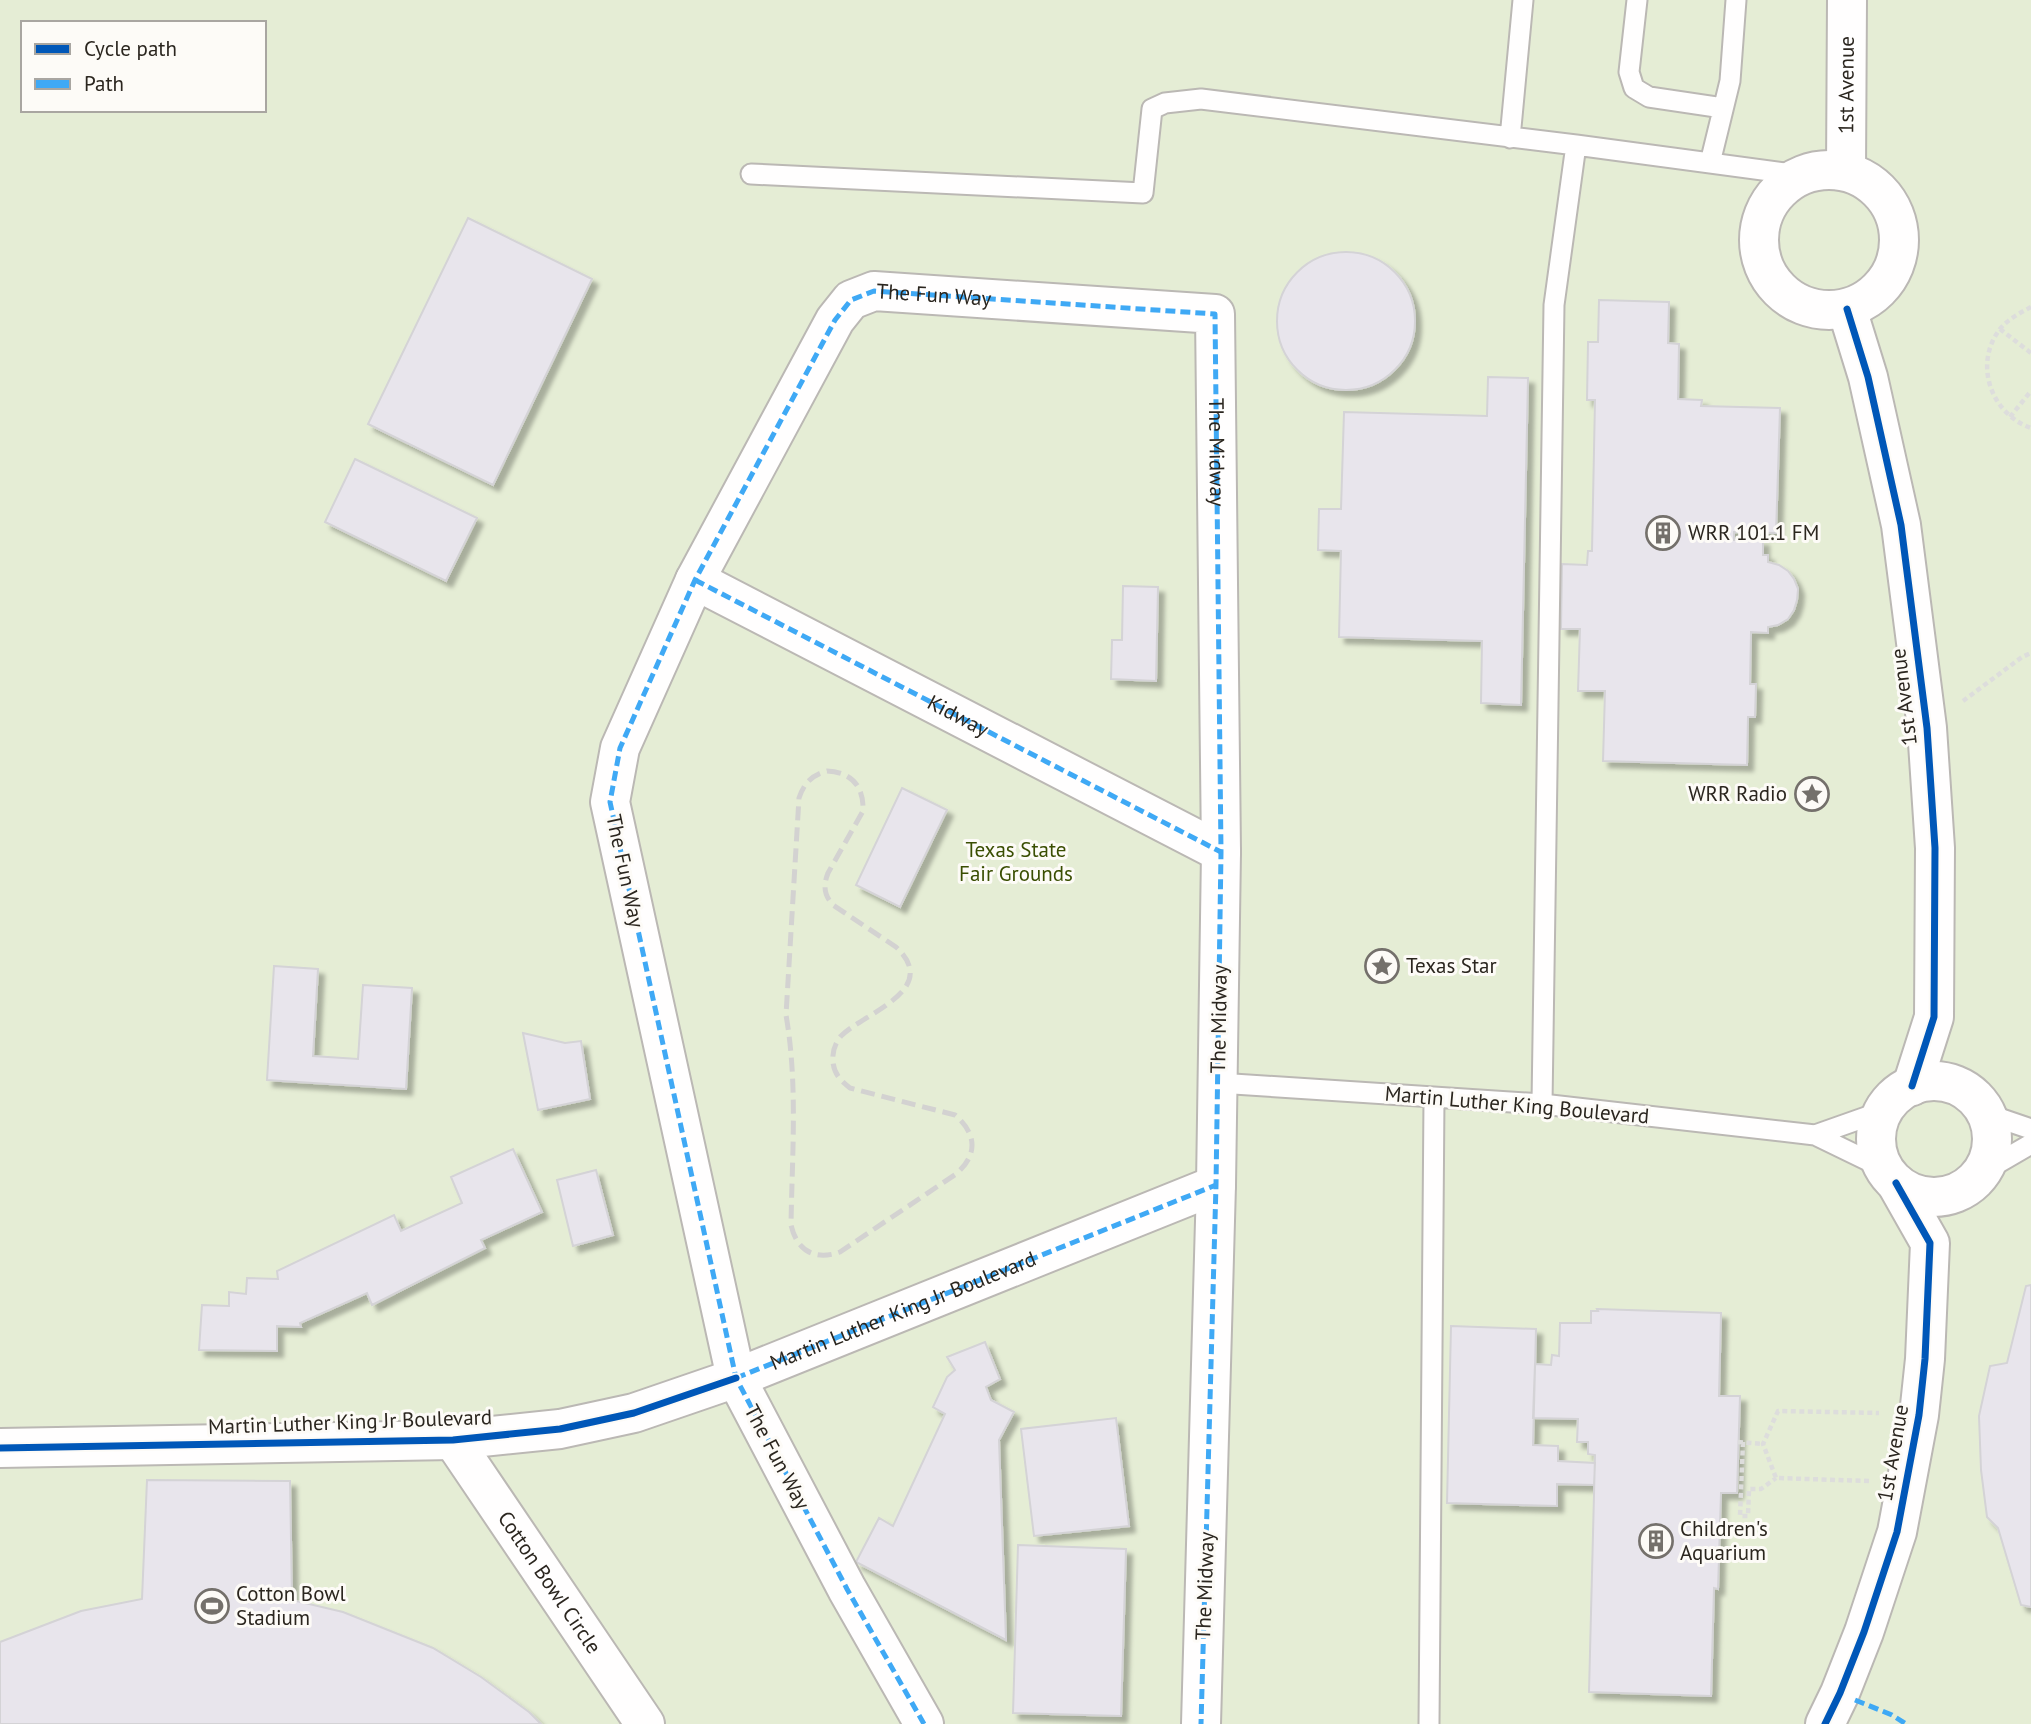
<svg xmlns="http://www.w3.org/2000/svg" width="2031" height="1724" font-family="'PT Sans',sans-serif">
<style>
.green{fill:#e5edd5;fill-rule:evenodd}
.building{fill:#e8e5ec;stroke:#d4d3d6;stroke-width:2;filter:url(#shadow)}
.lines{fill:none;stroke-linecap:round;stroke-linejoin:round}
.lane-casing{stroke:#bbb8b4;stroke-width:23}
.street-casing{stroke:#bbb8b4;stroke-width:42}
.path{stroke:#dddddc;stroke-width:4.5;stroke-dasharray:5 3.5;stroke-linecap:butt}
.lane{stroke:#fffefe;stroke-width:19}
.street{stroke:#fffefe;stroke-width:38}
.rail{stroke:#d3d2d1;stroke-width:5;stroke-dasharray:14 7;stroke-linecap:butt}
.quiet{stroke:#3fa9f5;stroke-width:5;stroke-dasharray:10 5;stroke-linecap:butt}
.cycleway-casing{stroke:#fdfbf7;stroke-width:11}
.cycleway{stroke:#0057b8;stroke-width:7}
.labels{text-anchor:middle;stroke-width:6;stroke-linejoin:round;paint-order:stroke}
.street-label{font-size:21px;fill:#2b261f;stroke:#fdfbf7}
.poi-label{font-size:21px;fill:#2b261f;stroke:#fdfbf7;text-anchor:start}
.park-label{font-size:21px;fill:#3a4e02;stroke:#fdfbf7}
</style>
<defs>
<filter id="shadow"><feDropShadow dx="6" dy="6" stdDeviation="2" flood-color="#0004"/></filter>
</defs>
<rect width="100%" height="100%" fill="#fcfaf8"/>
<path class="green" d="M 0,0 L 2031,0 L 2031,1724 L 0,1724 ZM 23,23 L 264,23 L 264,110 L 23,110 Z"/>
<path class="building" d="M 468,218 L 592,279 L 493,485 L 368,424 Z
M1277 321a69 69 0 1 1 138 0a69 69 0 1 1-138 0Z
M 1599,300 L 1669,302 L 1668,343 L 1679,344 L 1678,399 L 1702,400 L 1701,406 L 1780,408 L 1776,533 L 1734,532 L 1734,540 L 1763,540 L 1763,555 L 1768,555 L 1768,562 L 1779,565 L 1788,571 L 1794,579 L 1798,589 L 1797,600 L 1794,610 L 1788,619 L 1778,625 L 1768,627 L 1768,633 L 1751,632 L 1750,684 L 1756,684 L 1755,717 L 1748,717 L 1747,765 L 1603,761 L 1605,691 L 1578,691 L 1580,629 L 1561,629 L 1562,564 L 1587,565 L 1588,551 L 1592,551 L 1595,400 L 1587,400 L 1588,342 L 1598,342 Z
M 1488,377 L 1528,378 L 1521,705 L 1481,703 L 1482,641 L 1339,637 L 1341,551 L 1318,550 L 1319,509 L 1341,509 L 1344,412 L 1487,416 Z
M 355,459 L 477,518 L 446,581 L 325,522 Z
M 1123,586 L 1158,587 L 1156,681 L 1111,679 L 1112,640 L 1122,640 Z
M 902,788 L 947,810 L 900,907 L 856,885 Z
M 274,966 L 318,969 L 313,1056 L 358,1059 L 363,985 L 412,988 L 406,1089 L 267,1080 Z
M 523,1033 L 565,1043 L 581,1041 L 590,1099 L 538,1110 Z
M 513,1149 L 542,1212 L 481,1240 L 485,1248 L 372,1305 L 367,1293 L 300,1323 L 301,1327 L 277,1326 L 277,1351 L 199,1350 L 202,1305 L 229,1306 L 229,1292 L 246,1294 L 247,1278 L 278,1279 L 277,1271 L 394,1215 L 401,1231 L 462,1203 L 451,1177 Z
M 596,1170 L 613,1235 L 573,1246 L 557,1180 Z
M 2031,1285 L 2031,1607 L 2021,1605 L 1998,1528 L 1987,1517 L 1981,1470 L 1979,1416 L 1990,1366 L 2007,1363 L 2026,1286 Z
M 1597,1309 L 1721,1313 L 1719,1396 L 1740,1396 L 1737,1493 L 1721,1493 L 1718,1589 L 1714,1588 L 1711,1696 L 1589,1692 L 1595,1455 L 1588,1454 L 1588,1442 L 1577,1442 L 1578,1419 L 1533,1418 L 1535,1364 L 1551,1365 L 1552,1355 L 1559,1356 L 1560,1323 L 1591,1323 L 1591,1311 L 1598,1311 Z
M 1451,1326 L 1536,1329 L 1533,1445 L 1558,1446 L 1558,1461 L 1595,1463 L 1594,1485 L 1557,1484 L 1557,1506 L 1447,1503 Z
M 985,1342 L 1000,1379 L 986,1387 L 991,1400 L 1014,1412 L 999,1440 L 1006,1640 L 856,1562 L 879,1518 L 893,1526 L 945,1414 L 933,1407 L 947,1377 L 955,1370 L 947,1357 Z
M 1116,1418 L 1129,1526 L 1034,1536 L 1021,1429 Z
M 147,1480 L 290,1481 L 292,1600 L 343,1612 L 433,1648 L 481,1677 L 529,1712 L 541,1724 L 0,1724 L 0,1642 L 81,1611 L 142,1599 Z
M 1018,1545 L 1126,1549 L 1121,1716 L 1013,1713 Z"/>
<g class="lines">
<g class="lane-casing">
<path id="lane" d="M 1637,0 L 1629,72 L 1634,88 L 1649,97 L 1723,108
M 1510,138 L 1523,0
M 1710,163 L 1730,81 L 1736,0
M 751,174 L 1143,193 L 1152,109 L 1165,103 L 1201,99 L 1576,145
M 1218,1083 L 1542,1104 L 1815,1135 L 1883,1168
M 1542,1104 L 1554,305 L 1576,145 L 1800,175
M 1984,1113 L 2031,1129
M 1815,1135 L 1883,1111
M 1981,1173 L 2031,1144
M 1429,1724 L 1434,1098"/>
</g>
<g class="street-casing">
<g id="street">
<circle cx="1829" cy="240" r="70"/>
<path id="s1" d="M 1846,171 L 1847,0"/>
<path d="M 1847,309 L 1868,377 L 1901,525 L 1927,728 L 1935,848 L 1934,1017 L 1912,1086"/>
<path id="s2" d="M 695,580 L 1221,852"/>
<circle cx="1934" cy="1139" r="58"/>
<path id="s3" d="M 453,1440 L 645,1724"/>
<path d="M 0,1448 L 453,1440 L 560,1429 L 634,1413 L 736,1378 L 1216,1185"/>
<path id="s4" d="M 924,1724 L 847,1589 L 736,1378 L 610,802 L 620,748 L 695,580 L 835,320 L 851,300 L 874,291 L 1215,314 L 1221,852 L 1216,1185 L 1201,1724"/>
<path d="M 1825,1724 L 1840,1693 L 1864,1632 L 1897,1532 L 1919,1415 L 1925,1359 L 1930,1243 L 1896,1183"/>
</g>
</g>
<path class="path" d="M 2031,307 C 2020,313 2008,319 2000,329 C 1973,364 1991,414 2031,428
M 2000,329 L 2031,353
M 2010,417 L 2031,391
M 1963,701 L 2022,657 L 2031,653
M 1738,1442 L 1763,1444
M 1743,1442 L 1740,1516 L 1748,1516 L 1749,1489 L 1761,1489 L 1776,1478
M 1869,1481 L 1776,1478 L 1763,1444 L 1778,1411 L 1879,1413"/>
<use href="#lane" class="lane"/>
<use href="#street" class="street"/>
<path class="rail" d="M 827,771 C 852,772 864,787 863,811 L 828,873 C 823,886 824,895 833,905 L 896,947 C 942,990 864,1013 841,1036 C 835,1043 832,1052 833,1062 C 834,1074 841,1081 850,1088 L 955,1115 C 977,1134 978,1155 956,1174 L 840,1252 C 815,1261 797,1251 791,1225 C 792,1156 798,1084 786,1015 L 799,798 C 804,783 812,775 827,771 Z"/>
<g class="quiet">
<path d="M 695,580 L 1221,852"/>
<path id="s5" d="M 736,1378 L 1216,1185"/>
<path d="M 1855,1700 L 1892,1715 L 1906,1724"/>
<path d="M 924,1724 L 847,1589 L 736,1378 L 610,802 L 620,748 L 695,580 L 835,320 L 851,300 L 874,291 L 1215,314 L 1221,852 L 1216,1185 L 1201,1724"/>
</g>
<g class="cycleway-casing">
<path id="cycleway" d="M 1847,309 L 1868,377 L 1901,525 L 1927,728 L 1935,848 L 1934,1017 L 1912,1086
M 0,1448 L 453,1440 L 560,1429 L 634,1413 L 736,1378
M 1825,1724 L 1840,1693 L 1864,1632 L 1897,1532 L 1919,1415 L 1925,1359 L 1930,1243 L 1896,1183"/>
</g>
<use href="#cycleway" class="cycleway"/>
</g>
<defs>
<g id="building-ring" transform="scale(1.75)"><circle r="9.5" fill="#fdfbf7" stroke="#74706b" stroke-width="1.5"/><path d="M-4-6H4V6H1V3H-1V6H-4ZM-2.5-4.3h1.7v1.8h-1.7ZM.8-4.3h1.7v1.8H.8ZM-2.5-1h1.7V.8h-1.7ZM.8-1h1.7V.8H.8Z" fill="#74706b"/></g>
<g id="sight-ring" transform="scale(1.75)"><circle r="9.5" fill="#fdfbf7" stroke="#74706b" stroke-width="1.5"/><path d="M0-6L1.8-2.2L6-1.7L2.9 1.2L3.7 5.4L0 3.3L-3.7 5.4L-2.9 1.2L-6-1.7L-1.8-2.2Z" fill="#74706b"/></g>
<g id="stadium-ring" transform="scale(1.75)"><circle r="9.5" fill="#fdfbf7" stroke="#74706b" stroke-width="1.5"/><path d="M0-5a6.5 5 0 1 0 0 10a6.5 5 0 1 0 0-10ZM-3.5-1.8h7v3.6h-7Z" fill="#74706b"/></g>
</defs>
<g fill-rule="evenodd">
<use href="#building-ring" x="1663" y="533"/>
<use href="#sight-ring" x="1812" y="794"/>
<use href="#sight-ring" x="1382" y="966"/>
<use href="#building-ring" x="1656" y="1541"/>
<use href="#stadium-ring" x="212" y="1606"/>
</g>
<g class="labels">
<g class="street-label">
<text dy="7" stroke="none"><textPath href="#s1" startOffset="86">1st Avenue</textPath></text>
<text dy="7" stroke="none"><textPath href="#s4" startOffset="1628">The Fun Way</textPath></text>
<text dy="7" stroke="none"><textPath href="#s4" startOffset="2048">The Midway</textPath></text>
<text transform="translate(1904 697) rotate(-97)" y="7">1st Avenue</text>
<text dy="7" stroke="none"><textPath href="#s2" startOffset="296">Kidway</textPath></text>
<text transform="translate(625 871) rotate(78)" y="7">The Fun Way</text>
<text transform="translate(1219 1019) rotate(-89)" y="7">The Midway</text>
<text transform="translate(1517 1105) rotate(5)" y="7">Martin Luther King Boulevard</text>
<text dy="7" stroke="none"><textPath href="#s5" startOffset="180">Martin Luther King Jr Boulevard</textPath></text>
<text transform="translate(350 1422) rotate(-2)" y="7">Martin Luther King Jr Boulevard</text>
<text transform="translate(1893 1453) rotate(-80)" y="7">1st Avenue</text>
<text transform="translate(777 1457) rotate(62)" y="7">The Fun Way</text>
<text dy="7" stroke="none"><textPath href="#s3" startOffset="172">Cotton Bowl Circle</textPath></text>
<text transform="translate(1205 1586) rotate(-88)" y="7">The Midway</text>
</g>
<g class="poi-label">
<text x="1688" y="540">WRR 101.1 FM</text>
<text x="1787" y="801" text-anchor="end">WRR Radio</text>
<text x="1406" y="973">Texas Star</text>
<text x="1680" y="1536">Children's<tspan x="1680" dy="24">Aquarium</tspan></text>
<text x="236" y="1601">Cotton Bowl<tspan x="236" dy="24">Stadium</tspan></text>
</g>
<g class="park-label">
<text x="1016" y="857">Texas State<tspan x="1016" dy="24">Fair Grounds</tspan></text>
</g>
</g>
<rect x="21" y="21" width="245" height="91" fill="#fdfbf7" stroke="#a9a6a1" stroke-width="2"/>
<rect x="35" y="44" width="35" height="10" fill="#0057b8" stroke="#a9a6a1" stroke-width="2"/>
<text x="84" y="56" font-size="21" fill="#2b261f">Cycle path</text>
<rect x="35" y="79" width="35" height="10" fill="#3fa9f5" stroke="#a9a6a1" stroke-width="2"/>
<text x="84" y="91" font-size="21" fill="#2b261f">Path</text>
</svg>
